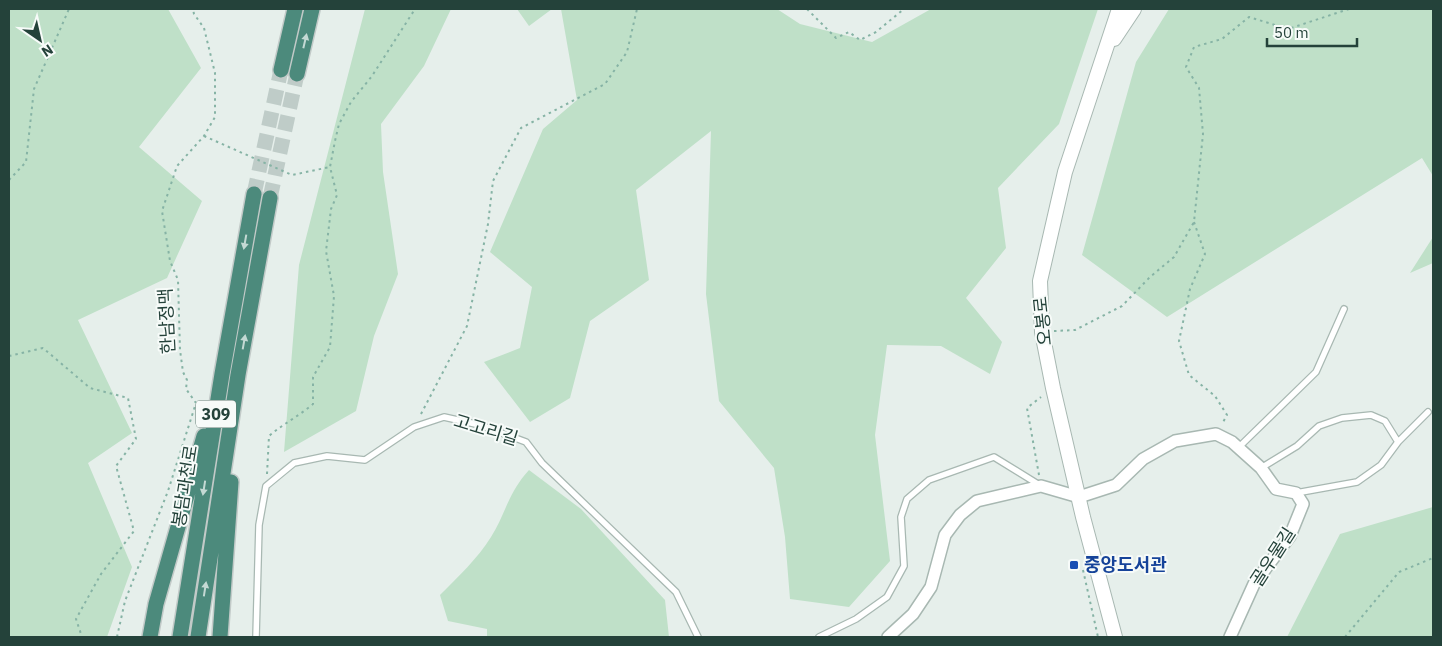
<svg xmlns="http://www.w3.org/2000/svg" width="1442" height="646" font-family="'IBM Plex Sans','Noto Sans KR',sans-serif">
<style>
.green{fill:#bfe0c8}
.lines{fill:none;stroke-linecap:round;stroke-linejoin:round}
.trunk-tunnel{stroke:#bfccc8;stroke-width:15;stroke-dasharray:15 8;stroke-linecap:butt}
.service-casing{stroke:#a8b8b2;stroke-width:8}
.minor-casing{stroke:#a8b8b2;stroke-width:14}
.tertiary-casing{stroke:#a8b8b2;stroke-width:16}
.trunk-casing{stroke:#c2cac8;stroke-width:18}
.path{stroke:#86b3a5;stroke-width:2;stroke-dasharray:2.5 4;stroke-linecap:butt}
.service{stroke:#fff;stroke-width:5.5}
.minor{stroke:#fff;stroke-width:11}
.tertiary{stroke:#fff;stroke-width:14}
.trunk{stroke:#4c8a7c;stroke-width:15}
.oneway{fill:#c4d9d4}
.transit-dot{fill:#1a4fb4;stroke:#f7fbf9;stroke-width:2}
.labels{text-anchor:middle;stroke-width:4;stroke-linejoin:round;paint-order:stroke}
.shield{fill:#f7fbf9;stroke:#637a73;stroke-width:1}
.shield-label{font-size:16px;font-weight:bold;fill:#24423a}
.street-label{font-size:18px;fill:#24423a;stroke:#f7fbf9}
.transit-label{font-size:18px;font-weight:bold;fill:#164399;stroke:#f7fbf9;text-anchor:start}
</style>
<rect width="100%" height="100%" fill="#e6efeb"/>
<path class="green" d="M 9,9 L 168,9 L 201,68 L 139,147 L 202,201 L 167,278 L 78,320 L 132,433 L 88,463 L 132,567 L 107,637 L 9,637 Z
M 365,9 L 451,9 L 424,66 L 381,124 L 383,172 L 398,274 L 374,336 L 356,411 L 284,452 L 299,265 Z
M 517,9 L 552,9 L 529,26 Z
M 561,9 L 777,9 L 800,24 L 872,42 L 931,9 L 1098,9 L 1059,124 L 998,188 L 1006,248 L 966,298 L 1002,342 L 990,374 L 941,346 L 887,345 L 875,435 L 890,561 L 849,607 L 790,599 L 785,537 L 774,468 L 719,401 L 706,294 L 711,131 L 636,190 L 649,280 L 590,321 L 570,398 L 530,422 L 484,362 L 520,348 L 532,287 L 490,252 L 543,129 L 577,100 Z
M 1169,9 L 1433,9 L 1433,176 L 1422,158 L 1167,317 L 1082,255 L 1136,62 Z
M 1433,237 L 1433,263 L 1410,273 Z
M 529,470 L 581,509 L 665,600 L 669,637 L 487,637 L 487,629 L 448,621 L 440,595 C 458,577 478,558 491,537 C 506,513 508,493 529,470 Z
M 1433,507 L 1433,637 L 1287,637 L 1340,534 Z"/>
<g class="lines">
<path class="trunk-tunnel" d="M 254,194 L 281,70
M 270,198 L 297,74"/>
<g class="service-casing">
<path id="service" d="M 1238,448 L 1316,372 L 1344,309
M 1261,468 L 1297,446 L 1319,426 L 1342,418 L 1371,415 L 1385,421 L 1398,442
M 1296,493 L 1357,482 L 1381,465 L 1398,442 L 1428,412
M 256,637 L 259,525 L 266,486 L 294,463 L 327,456 L 365,460 L 414,427 L 444,417 L 480,425 L 526,442 L 542,463 L 676,592 L 698,637
M 819,637 L 856,619 L 887,597 L 904,566 L 901,517 L 907,499 L 929,480 L 994,457 L 1041,486"/>
</g>
<g class="minor-casing">
<path id="minor" d="M 888,637 L 913,614 L 931,587 L 945,535 L 960,515 L 977,501 L 1041,486 L 1079,497 L 1116,485 L 1143,459 L 1175,441 L 1216,434 L 1232,442 L 1261,468 L 1276,489 L 1296,493 L 1303,504 L 1290,536 L 1254,584 L 1230,637"/>
</g>
<g class="tertiary-casing">
<path id="tertiary" d="M 1114,39 L 1134,9
M 1115,637 L 1083,517 L 1053,388 L 1042,332 L 1040,281 L 1065,172 L 1119,9"/>
</g>
<g class="trunk-casing">
<path id="trunk" d="M 281,70 L 295,9
M 297,74 L 312,9
M 150,637 L 156,604 L 204,436
M 180,637 L 222,374 L 254,194
M 198,637 L 238,375 L 270,198
M 220,637 L 231,482"/>
</g>
<path class="path" d="M 807,9 L 836,38 L 849,32 L 860,40 L 876,32 L 904,9
M 204,136 L 292,175 L 330,167
M 9,180 L 26,162 L 34,89 L 69,9
M 1194,222 L 1205,254 L 1190,289 L 1179,341 L 1189,375 L 1215,396 L 1227,415 L 1222,424
M 1054,331 L 1075,330 L 1122,306 L 1150,277 L 1174,257 L 1194,222 L 1203,134 L 1199,88 L 1186,67 L 1194,47 L 1222,39 L 1249,17 L 1288,29 L 1349,9
M 9,356 L 43,348 L 90,388 L 128,398 L 136,439 L 116,466 L 134,531 L 101,574 L 76,619 L 82,637
M 421,414 L 467,326 L 488,224 L 493,181 L 521,128 L 605,84 L 627,52 L 637,9
M 267,474 L 269,436 C 283,424 299,416 313,404 L 313,377 L 330,347 L 334,296 L 326,251 L 331,209 L 337,195 L 330,167 L 335,141 L 339,124 L 351,102 L 372,76 L 415,9
M 1039,475 L 1027,408 L 1041,397
M 1083,570 L 1098,637
M 117,637 L 125,601 L 168,491 L 196,403 L 186,389 L 187,380 L 183,372 L 180,350 L 178,280 L 170,261 L 162,211 L 177,166 L 204,136 L 215,117 L 215,73 L 204,28 L 194,14 L 193,9
M 1345,637 L 1399,572 L 1433,558"/>
<use href="#service" class="service"/>
<use href="#minor" class="minor"/>
<use href="#tertiary" class="tertiary"/>
<use href="#trunk" class="trunk"/>
</g>
<defs><path id="oneway-solid" d="M-6-.8H1V-3.2L6.5 0L1 3.2V.8H-6Z" transform="scale(1.25)"/></defs>
<g class="oneway">
<use href="#oneway-solid" transform="translate(305 41) rotate(-77)"/>
<use href="#oneway-solid" transform="translate(245 242) rotate(100)"/>
<use href="#oneway-solid" transform="translate(244 342) rotate(-80)"/>
<use href="#oneway-solid" transform="translate(204 488) rotate(99)"/>
<use href="#oneway-solid" transform="translate(205 589) rotate(-81)"/>
</g>
<rect class="transit-dot" x="1069" y="560" width="10" height="10" rx="2.5"/>
<g class="labels">
<rect class="shield" x="196" y="400.5" width="40" height="27" rx="4"/>
<g class="shield-label">
<text x="216" y="420">309</text>
</g>
<g class="street-label">
<text transform="translate(167 321) rotate(-93)" y="6">한남정맥</text>
<text transform="translate(1043 321) rotate(-96)" y="6">오봉로</text>
<text transform="translate(486 430) rotate(17)" y="6">고고리길</text>
<text transform="translate(185 486) rotate(-81)" y="6">봉담과천로</text>
<text transform="translate(1273 557) rotate(-57)" y="6">골우물길</text>
</g>
<g class="transit-label">
<text x="1084" y="571">중앙도서관</text>
</g>
</g>
<rect width="1442" height="646" fill="none" stroke="#24423a" stroke-width="20"/>
<g transform="translate(40 40) rotate(146)" stroke="#f7fbf9" stroke-width="4" paint-order="stroke">
<path d="M0-4L9 19L0 12L-9 19Z" fill="#24423a"/>
<text y="-8" font-size="14" font-weight="bold" text-anchor="middle" fill="#24423a">N</text>
</g>
<path d="M1267 38v8h90v-8" fill="none" stroke="#24423a" stroke-width="2.5"/>
<text x="1274" y="38" font-size="15" fill="#24423a" stroke="#f7fbf9" stroke-width="4" paint-order="stroke">50 m</text>
</svg>
